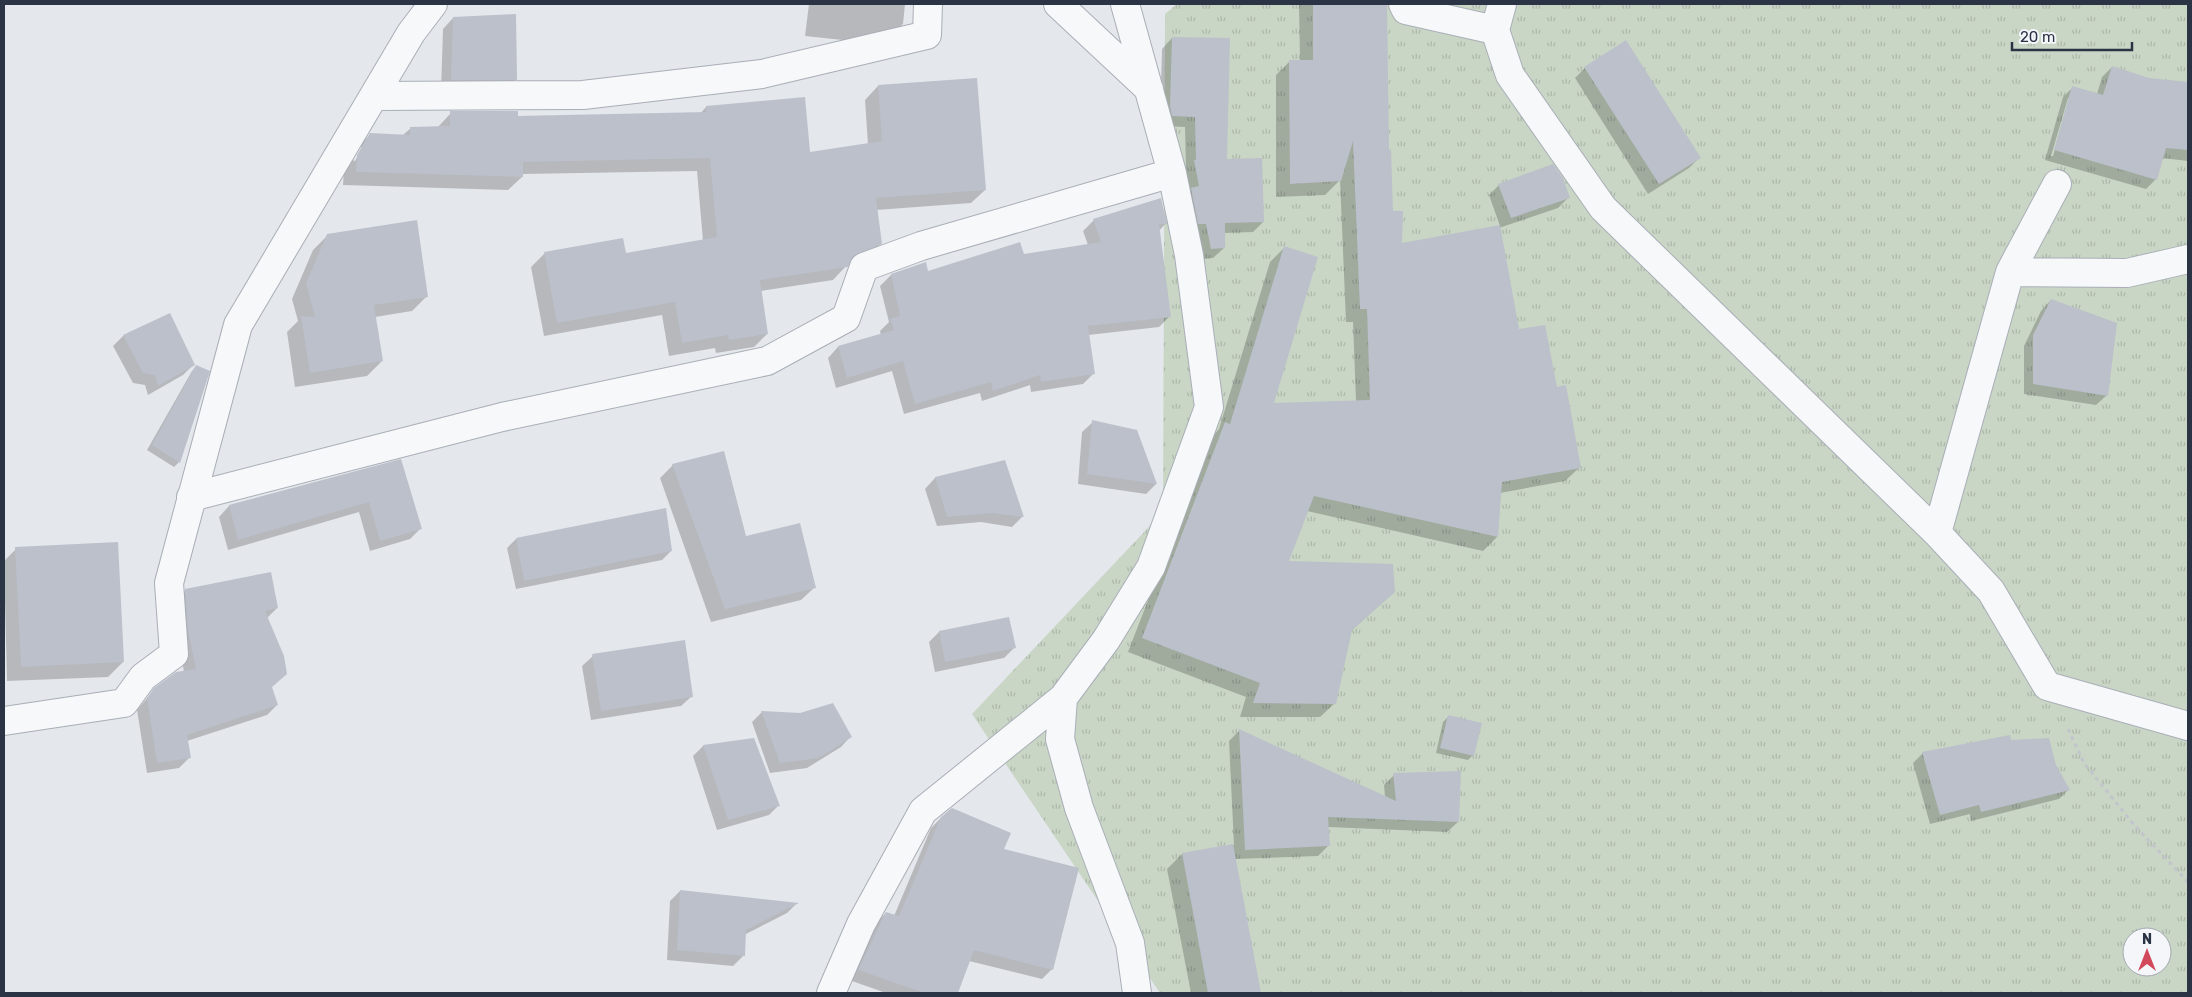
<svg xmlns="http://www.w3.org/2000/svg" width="2192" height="997" font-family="Rubik,sans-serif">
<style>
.park{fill:url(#park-tufts);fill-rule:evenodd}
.shadow{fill:#0003;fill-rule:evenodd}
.building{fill:#bbc0ca}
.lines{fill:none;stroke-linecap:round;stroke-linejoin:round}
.minor-casing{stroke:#a9aeb7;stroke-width:30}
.path{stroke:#c2c5cb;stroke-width:3;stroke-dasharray:4 4;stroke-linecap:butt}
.minor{stroke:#f7f8fa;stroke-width:28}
</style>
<defs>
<pattern id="park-tufts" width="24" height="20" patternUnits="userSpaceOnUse" patternTransform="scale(1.25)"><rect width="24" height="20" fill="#c9d6c5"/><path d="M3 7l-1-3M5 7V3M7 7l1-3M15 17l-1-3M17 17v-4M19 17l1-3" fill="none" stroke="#adb8ab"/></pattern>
</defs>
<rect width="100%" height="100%" fill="#e4e7ec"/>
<path class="park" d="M 1177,4 L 2188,4 L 2188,993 L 1160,993 L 972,714 L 1163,512 L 1165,14 ZM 2132,937 L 2162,937 L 2162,967 L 2132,967 Z"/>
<path class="shadow" d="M 809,4 L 905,4 L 903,24 L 888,39 L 871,43 L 805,36 Z
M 1299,4 L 1386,4 L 1388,151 L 1392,212 L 1401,244 L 1500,226 L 1489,195 L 1499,185 L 1569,197 L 1558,208 L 1499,228 L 1518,331 L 1556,388 L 1580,467 L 1565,481 L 1500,493 L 1497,537 L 1483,551 L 1307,511 L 1287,562 L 1394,592 L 1351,631 L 1335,703 L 1320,717 L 1240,717 L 1246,697 L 1128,652 L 1211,438 L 1219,429 L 1270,262 L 1284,248 L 1272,404 L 1356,401 L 1353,322 L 1346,322 L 1340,180 L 1325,195 L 1276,197 L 1276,75 L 1290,61 L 1300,61 Z
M 453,18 L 516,79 L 506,89 L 441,90 L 443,29 Z
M 1172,38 L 1226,160 L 1263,222 L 1253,232 L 1224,233 L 1224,248 L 1213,258 L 1201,259 L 1184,172 L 1186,170 L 1185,127 L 1162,126 L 1160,117 L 1162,49 Z
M 2112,67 L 2149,79 L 2188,83 L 2188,161 L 2162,158 L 2156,179 L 2146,189 L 2045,160 L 2063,97 L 2073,87 L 2097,94 L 2102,77 ZM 2068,98 L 2070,98 L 2053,156 L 2051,156 Z
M 1585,68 L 1699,158 L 1689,168 L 1648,194 L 1575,78 Z
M 878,86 L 985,190 L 971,203 L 876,210 L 881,243 L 868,257 L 847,265 L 833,280 L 761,291 L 767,334 L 754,347 L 716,353 L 715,348 L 669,356 L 662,315 L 544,336 L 531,267 L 544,254 L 624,254 L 703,241 L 697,171 L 522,174 L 522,177 L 508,190 L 343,185 L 344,170 L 356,148 L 370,135 L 402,136 L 411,128 L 437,128 L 451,113 L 517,117 L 700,114 L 706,107 L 808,153 L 868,145 L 865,100 ZM 360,147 L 363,147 L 355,161 L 352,160 Z
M 1094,220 L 1165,224 L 1159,231 L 1170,316 L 1159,327 L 1088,335 L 1094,373 L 1083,384 L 1031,392 L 1030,385 L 982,401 L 980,393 L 904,414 L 892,371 L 836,388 L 828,358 L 838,347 L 881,335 L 880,331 L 889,322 L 880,286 L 891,275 L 927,273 L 1023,255 L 1088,245 L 1083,231 Z
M 328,235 L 427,296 L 412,311 L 375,317 L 382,361 L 367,376 L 295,387 L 287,332 L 298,321 L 292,299 L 313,250 Z
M 2051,300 L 2107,395 L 2096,405 L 2024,394 L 2024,346 L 2041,311 Z
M 123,336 L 193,365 L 183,375 L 148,395 L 145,385 L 133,383 L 113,346 Z
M 197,366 L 208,371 L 179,462 L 174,467 L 147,450 L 192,371 Z
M 1093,422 L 1136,431 L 1156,484 L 1146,494 L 1078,484 L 1082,432 Z
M 401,461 L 420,529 L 410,539 L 370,551 L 359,512 L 228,550 L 219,517 L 229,506 Z
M 1005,462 L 1022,517 L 1012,527 L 981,522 L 937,526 L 925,489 L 935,478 Z
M 673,465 L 745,537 L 815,587 L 801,600 L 711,622 L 660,478 Z
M 665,510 L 671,551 L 662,560 L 516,589 L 507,548 L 516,539 Z
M 16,549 L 123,662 L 108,677 L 7,681 L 4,561 Z
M 186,590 L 277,608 L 267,618 L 271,688 L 277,705 L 267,715 L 187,741 L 189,758 L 179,768 L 147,773 L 137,710 L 155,689 L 184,672 L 178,640 L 175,601 Z
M 939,632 L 1014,648 L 1004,658 L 935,672 L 929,642 Z
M 593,656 L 692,696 L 681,706 L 591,720 L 582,666 Z
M 762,712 L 800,714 L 851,736 L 841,747 L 807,768 L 770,773 L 752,722 Z
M 1448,717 L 1473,755 L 1468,760 L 1436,753 L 1443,722 Z
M 1239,731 L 1385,797 L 1384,785 L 1394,775 L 1458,822 L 1447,832 L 1328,827 L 1328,846 L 1318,856 L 1235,859 L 1260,993 L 1191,993 L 1167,869 L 1182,854 L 1234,845 L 1229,741 Z
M 753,739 L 779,805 L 769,815 L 717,830 L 693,756 L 703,746 Z
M 2010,741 L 2055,766 L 2068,790 L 2059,799 L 1971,821 L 1970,814 L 1930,824 L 1913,763 L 1923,753 Z
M 941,818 L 1003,850 L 1052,969 L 1042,979 L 969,961 L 957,993 L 886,993 L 849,980 L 876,923 L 886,913 L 894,916 L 931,828 Z
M 680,891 L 796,904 L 787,913 L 744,935 L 744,955 L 733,966 L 667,960 L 670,901 Z"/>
<path class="building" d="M 1313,4 L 1387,4 L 1389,150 L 1391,149 L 1393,211 L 1403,211 L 1402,243 L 1500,225 L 1519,329 L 1545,325 L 1557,387 L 1566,385 L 1581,468 L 1502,482 L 1498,537 L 1314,496 L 1289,561 L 1393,564 L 1395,592 L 1352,630 L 1336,704 L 1253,703 L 1260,683 L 1142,638 L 1225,422 L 1230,424 L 1284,246 L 1318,257 L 1274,403 L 1370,400 L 1367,309 L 1360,309 L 1353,141 L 1341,181 L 1290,184 L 1289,60 L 1313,60 Z
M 516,14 L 517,80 L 451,80 L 453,17 Z
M 1172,37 L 1230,38 L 1227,159 L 1262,158 L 1264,222 L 1225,223 L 1225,248 L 1211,249 L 1206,224 L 1198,224 L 1191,188 L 1199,186 L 1194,160 L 1196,160 L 1195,117 L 1172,116 L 1170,106 Z
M 1626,40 L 1701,158 L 1659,184 L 1584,67 Z
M 2112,66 L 2149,78 L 2188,82 L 2188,150 L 2166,148 L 2157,180 L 2054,150 L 2072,86 L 2103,95 Z
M 977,78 L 986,190 L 876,198 L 882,244 L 853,256 L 848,267 L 760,280 L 768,334 L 729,340 L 728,335 L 682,343 L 675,302 L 557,323 L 544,252 L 623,238 L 626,253 L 717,237 L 710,158 L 523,162 L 523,177 L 356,172 L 357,155 L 370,133 L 410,135 L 410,127 L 450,126 L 450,111 L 518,111 L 518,116 L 706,112 L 706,106 L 805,97 L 810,152 L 882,141 L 878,85 Z
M 1553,164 L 1563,178 L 1570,198 L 1511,218 L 1498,184 Z
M 1161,198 L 1167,224 L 1159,224 L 1171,317 L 1088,326 L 1095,374 L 1041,382 L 1040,375 L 993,391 L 991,382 L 915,404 L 903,361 L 847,378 L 838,346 L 894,330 L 890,319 L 900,316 L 891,274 L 926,262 L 928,271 L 1020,242 L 1024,254 L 1101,242 L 1093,219 Z
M 417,220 L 428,297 L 374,305 L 383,361 L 310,373 L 301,316 L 315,317 L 306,283 L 327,234 Z
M 2051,299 L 2117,323 L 2108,396 L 2033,384 L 2033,335 Z
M 170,313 L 195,365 L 158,386 L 155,375 L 143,373 L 123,335 Z
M 196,365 L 210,371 L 180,463 L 152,445 Z
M 1092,420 L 1137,430 L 1157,484 L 1087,474 Z
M 724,451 L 746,536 L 800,523 L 816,588 L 725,609 L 672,464 Z
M 401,459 L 422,529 L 380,541 L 369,502 L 238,540 L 229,505 Z
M 1005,460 L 1024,517 L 992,513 L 947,517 L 935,477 Z
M 666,508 L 672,551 L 524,581 L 516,538 Z
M 118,542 L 124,662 L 21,667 L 15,547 Z
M 271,572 L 278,608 L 265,611 L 284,656 L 287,674 L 272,687 L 278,705 L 187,735 L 191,758 L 157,763 L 147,698 L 154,688 L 176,672 L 196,669 L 188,630 L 185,589 Z
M 1009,617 L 1016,648 L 945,662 L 939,631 Z
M 685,640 L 693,697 L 601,711 L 592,654 Z
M 833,703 L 852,737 L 819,758 L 780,763 L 761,711 L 800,713 Z
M 1448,715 L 1482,723 L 1474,756 L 1440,748 Z
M 1239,729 L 1396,801 L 1393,773 L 1461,771 L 1459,822 L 1328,817 L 1330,846 L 1245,850 Z
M 2010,735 L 2011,740 L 2049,738 L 2056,765 L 2070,790 L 1981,812 L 1979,805 L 1940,815 L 1922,752 Z
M 754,738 L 780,806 L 728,820 L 703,745 Z
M 952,808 L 1011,833 L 1004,849 L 1079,868 L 1053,970 L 974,950 L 958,993 L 924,993 L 858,970 L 886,912 L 899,916 L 941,817 Z
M 1233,844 L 1261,993 L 1208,993 L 1182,853 Z
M 680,890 L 799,903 L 746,930 L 745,956 L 677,950 Z"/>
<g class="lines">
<g class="minor-casing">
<path id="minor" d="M 1058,4 L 1149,89
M 1403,4 L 1406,10 L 1495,30
M 1502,4 L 1495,30 L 1510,75 L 1603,208 L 1937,533 L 1991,591 L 2047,686 L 2188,726
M 374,96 L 583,95 L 762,74 L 927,35 L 928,4
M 2010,272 L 2127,273 L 2188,259
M 191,497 L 502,417 L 767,361 L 846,318 L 864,267 L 921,246 L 1172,173
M 1937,533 L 2010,272 L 2057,184
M 1063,698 L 1060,739 L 1079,808 L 1130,943 L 1137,993
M 4,721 L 124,703 L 143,677 L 174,654 L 169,583 L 238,325 L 411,33 L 433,4
M 831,993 L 861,924 L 923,811 L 1063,698 L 1106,640 L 1151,567 L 1209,407 L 1189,255 L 1172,173 L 1125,4"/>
</g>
<path class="path" d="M 2068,729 L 2084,763 L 2135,826 L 2188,882"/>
<use href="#minor" class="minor"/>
</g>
<rect width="2192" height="997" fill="none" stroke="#2b3445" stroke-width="10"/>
<g transform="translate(2147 952)"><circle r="24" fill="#f4f6f9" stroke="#a4a8b1"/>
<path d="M0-4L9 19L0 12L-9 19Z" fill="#d1495b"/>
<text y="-8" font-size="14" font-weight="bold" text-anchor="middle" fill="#2b3445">N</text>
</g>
<path d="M2012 42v8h120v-8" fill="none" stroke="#2b3445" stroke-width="2.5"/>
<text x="2020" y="42" font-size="15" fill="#2b3445" stroke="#f4f6f9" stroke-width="4" paint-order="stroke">20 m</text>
</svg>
